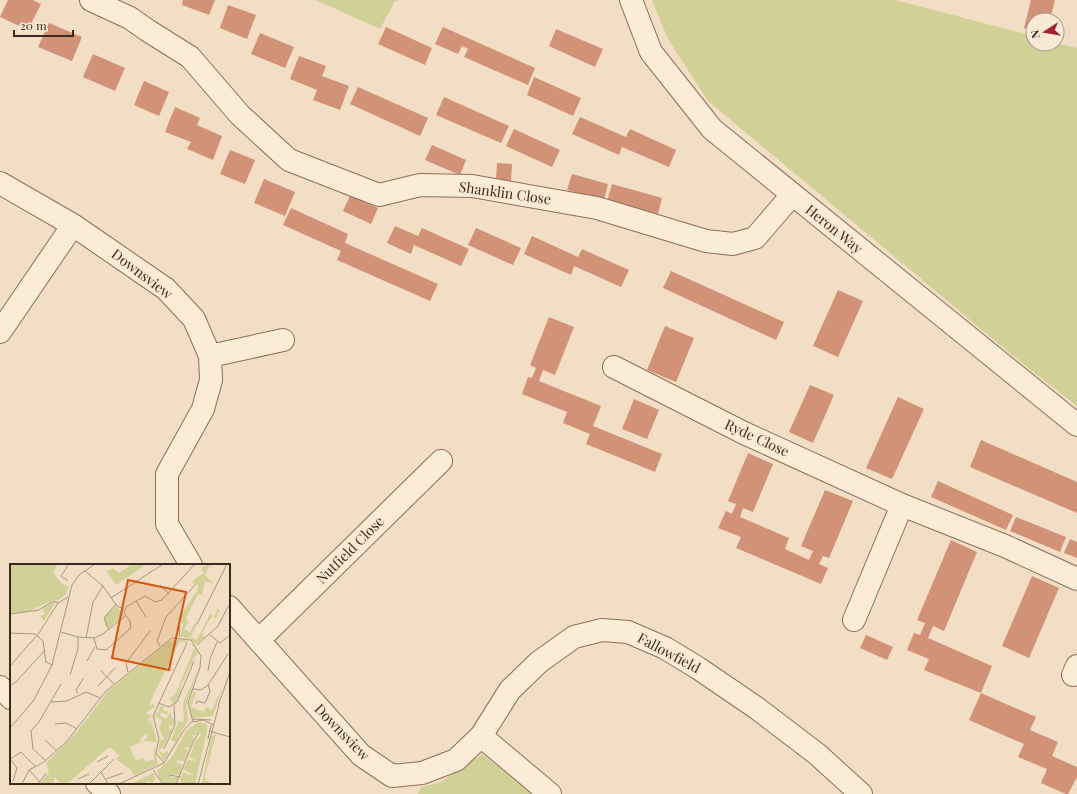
<svg xmlns="http://www.w3.org/2000/svg" width="1077" height="794" font-family="'Playfair Display',serif">
<style>
.green{fill:#d0d097}
.building{fill:#d29277}
.lines{fill:none;stroke-linecap:round;stroke-linejoin:round}
.street-casing{stroke:#8d6e59;stroke-width:24}
.street{stroke:#fbecd8;stroke-width:22}
.labels{text-anchor:middle;stroke-width:4;stroke-linejoin:round;paint-order:stroke}
.street-label{font-size:14px;fill:#3c291e;stroke:#f8e9d4}
.inset-road{fill:none;stroke:#a99682;stroke-width:1}
.view{fill:#d7540e;fill-opacity:0.15;stroke:#d7540e;stroke-width:2}
.inset-edge{fill:none;stroke:#3c291e;stroke-width:2}
</style>
<rect width="100%" height="100%" fill="#f1dec4"/>
<path class="green" d="M 316,0 L 401,0 L 395,1 L 380,29 Z
M 652,0 L 895,0 L 1033,36 L 1033,44 L 1057,44 L 1057,43 L 1077,48 L 1077,406 L 1012,355 L 708,101 L 668,39 Z
M 482,754 L 535,794 L 418,794 L 421,787 L 441,782 Z"/>
<path class="building" d="M 8,0 L 33,0 L 41,4 L 28,30 L 0,17 Z
M 183,0 L 215,0 L 209,15 L 182,5 Z
M 1031,0 L 1055,0 L 1050,20 L 1033,20 L 1033,31 L 1024,28 Z
M 228,5 L 256,15 L 247,39 L 220,28 Z
M 49,23 L 82,37 L 72,61 L 38,47 Z
M 386,27 L 432,48 L 425,65 L 378,44 Z
M 443,27 L 535,68 L 528,85 L 464,57 L 468,49 L 462,46 L 458,54 L 435,44 Z
M 556,29 L 603,49 L 595,67 L 549,46 Z
M 260,33 L 294,47 L 285,68 L 251,54 Z
M 93,54 L 125,68 L 115,91 L 83,77 Z
M 299,56 L 326,66 L 322,76 L 349,86 L 340,110 L 313,100 L 317,90 L 290,79 Z
M 534,77 L 581,98 L 573,116 L 527,95 Z
M 144,81 L 169,92 L 159,116 L 134,105 Z
M 358,87 L 428,118 L 420,136 L 350,104 Z
M 444,97 L 509,126 L 501,143 L 436,115 Z
M 175,107 L 200,118 L 197,125 L 222,136 L 213,160 L 187,149 L 191,142 L 165,132 Z
M 580,117 L 626,137 L 630,129 L 676,150 L 669,167 L 622,147 L 619,155 L 572,134 Z
M 514,129 L 560,150 L 552,167 L 506,146 Z
M 432,145 L 466,160 L 460,175 L 425,160 Z
M 230,150 L 255,160 L 245,184 L 220,174 Z
M 497,163 L 512,164 L 511,181 L 496,180 Z
M 572,174 L 608,184 L 604,200 L 567,190 Z
M 264,179 L 295,192 L 285,216 L 254,203 Z
M 612,184 L 662,198 L 658,214 L 607,201 Z
M 350,196 L 378,208 L 371,224 L 343,211 Z
M 291,208 L 348,234 L 345,243 L 438,284 L 430,301 L 337,260 L 341,251 L 283,225 Z
M 395,226 L 418,236 L 422,228 L 469,249 L 461,266 L 414,245 L 411,254 L 387,243 Z
M 476,228 L 521,248 L 513,265 L 468,245 Z
M 532,236 L 578,257 L 582,249 L 629,270 L 621,287 L 574,266 L 571,275 L 524,254 Z
M 671,271 L 784,322 L 776,340 L 663,288 Z
M 838,290 L 863,301 L 838,357 L 813,346 Z
M 549,317 L 574,327 L 555,375 L 543,370 L 539,381 L 601,406 L 593,426 L 662,454 L 655,472 L 586,444 L 590,434 L 563,423 L 567,412 L 522,394 L 528,377 L 532,378 L 536,368 L 530,365 Z
M 665,326 L 694,338 L 676,382 L 647,370 Z
M 810,385 L 834,395 L 813,443 L 789,432 Z
M 898,397 L 924,409 L 892,479 L 866,468 Z
M 634,399 L 659,410 L 647,439 L 622,429 Z
M 981,440 L 1077,482 L 1077,513 L 970,467 Z
M 748,453 L 773,464 L 753,512 L 743,508 L 740,517 L 789,538 L 785,549 L 809,560 L 813,551 L 801,546 L 825,490 L 853,501 L 829,558 L 823,556 L 819,564 L 828,568 L 821,584 L 736,548 L 741,537 L 718,528 L 726,511 L 732,514 L 736,504 L 728,501 Z
M 938,481 L 1013,515 L 1006,530 L 931,497 Z
M 1016,517 L 1066,537 L 1060,552 L 1010,531 Z
M 1070,539 L 1077,542 L 1077,558 L 1064,553 Z
M 951,540 L 977,552 L 944,631 L 933,626 L 928,638 L 992,666 L 981,693 L 924,670 L 929,659 L 907,650 L 914,633 L 920,635 L 925,623 L 917,620 Z
M 1032,576 L 1059,588 L 1029,658 L 1002,646 Z
M 866,635 L 893,647 L 887,660 L 860,648 Z
M 981,693 L 1036,717 L 1030,730 L 1058,742 L 1052,756 L 1077,767 L 1077,777 L 1068,794 L 1066,794 L 1041,783 L 1047,769 L 1018,757 L 1024,744 L 969,720 Z"/>
<g class="lines">
<g class="street-casing">
<path id="street" d="M 91,0 L 130,18 L 147,30 L 190,57 L 240,115 L 289,160 L 379,195 L 420,185 L 472,186 L 597,208 L 706,241 L 733,244 L 755,238 L 792,195
M 631,0 L 651,52 L 712,129 L 1077,425
M 0,183 L 73,225 L 166,289 L 194,319 L 210,356 L 211,380 L 203,409 L 167,474 L 167,524 L 191,565
M 0,332 L 73,225
M 210,356 L 283,340
M 614,367 L 744,433 L 902,505 L 1005,546 L 1077,579
M 229,607 L 361,755 L 392,776 L 422,773 L 456,760 L 481,736 L 510,690 L 539,662 L 574,637 L 602,630 L 628,632 L 665,648 L 698,668 L 758,709 L 817,754 L 861,794
M 854,620 L 902,505
M 259,640 L 441,461
M 1073,675 L 1077,666
M 0,687 L 11,698
M 481,736 L 550,794
M 97,783 L 109,794"/>
</g>
<use href="#street" class="street"/>
</g>
<g class="labels">
<g class="street-label">
<text transform="translate(505 193) rotate(8)" y="5">Shanklin Close</text>
<text transform="translate(834 229) rotate(39)" y="5">Heron Way</text>
<text transform="translate(142 274) rotate(37)" y="5">Downsview</text>
<text transform="translate(757 438) rotate(25)" y="5">Ryde Close</text>
<text transform="translate(350 550) rotate(-45)" y="5">Nutfield Close</text>
<text transform="translate(669 653) rotate(28)" y="5">Fallowfield</text>
<text transform="translate(342 732) rotate(46)" y="5">Downsview</text>
</g>
</g>
<g transform="translate(10 564)">
<rect width="220" height="220" fill="#f1dec4"/>
<path d="M 0,0 L 48,0 L 43,8 L 51,19 L 59,23 L 55,31 L 47,37 L 43,36 L 20,47 L 0,49 ZM 122,0 L 137,0 L 106,21 L 97,7 L 103,4 L 109,9 ZM 196,0 L 206,4 L 199,2 L 195,11 L 204,20 L 195,17 L 192,30 L 196,32 L 188,30 L 176,54 L 178,58 L 174,65 L 180,69 L 185,59 L 187,60 L 181,72 L 179,74 L 170,73 L 173,60 L 168,55 L 187,27 L 188,21 L 181,18 L 194,9 L 191,6 L 194,2 L 197,3 ZM 43,38 L 45,39 L 34,57 L 30,52 L 35,50 L 33,45 ZM 106,42 L 114,51 L 99,64 L 95,61 L 95,52 ZM 207,45 L 210,46 L 206,54 L 202,52 L 195,63 L 192,71 L 195,73 L 186,80 L 180,75 L 181,73 L 187,76 L 200,50 L 205,52 ZM 167,75 L 178,77 L 177,79 L 170,77 L 140,138 L 140,143 L 143,139 L 145,143 L 135,149 L 142,152 L 136,156 L 142,157 L 137,160 L 142,159 L 147,178 L 133,177 L 138,173 L 136,170 L 130,175 L 132,178 L 120,183 L 126,197 L 132,194 L 137,198 L 142,195 L 144,199 L 144,181 L 148,200 L 124,212 L 120,205 L 106,195 L 109,192 L 102,184 L 98,184 L 57,220 L 51,220 L 45,213 L 43,220 L 30,220 L 39,207 L 36,199 L 65,170 L 98,127 L 158,78 ZM 178,79 L 184,81 L 188,89 L 184,94 L 171,121 L 170,132 L 164,140 L 159,134 L 165,131 L 185,83 ZM 189,104 L 176,141 L 178,156 L 164,181 L 154,197 L 148,187 L 150,177 L 154,175 L 149,164 L 152,158 L 147,152 L 144,156 L 145,149 L 148,149 L 150,145 L 148,144 L 151,142 L 154,143 L 153,146 L 158,148 L 157,151 L 151,148 L 150,152 L 156,155 L 161,148 L 162,154 L 158,156 L 165,154 L 164,161 L 158,162 L 160,166 L 164,162 L 154,182 L 148,186 L 154,190 L 156,187 L 159,188 L 165,178 L 161,176 L 169,157 L 174,158 L 173,139 ZM 213,121 L 203,152 L 182,154 L 179,140 L 183,128 L 186,128 L 181,143 L 194,148 L 196,143 L 202,146 ZM 188,158 L 195,159 L 198,162 L 185,220 L 173,220 L 170,217 L 173,208 L 179,211 L 182,210 L 173,205 L 178,196 L 186,197 L 180,193 L 185,177 L 191,172 L 190,168 L 185,172 L 182,170 L 184,174 L 179,186 L 178,183 L 174,183 L 179,188 L 174,197 L 168,196 L 166,199 L 172,200 L 170,211 L 159,210 L 162,214 L 168,213 L 165,220 L 155,220 L 149,214 L 147,207 L 162,193 L 176,167 ZM 206,170 L 195,212 L 195,216 L 203,220 L 192,220 L 201,173 ZM 143,209 L 146,214 L 142,219 L 137,217 L 135,220 L 121,220 Z" fill="#d0d097"/>
<path class="inset-road" d="M 75,7 L 93,22 L 107,42 L 114,45M 58,17 L 51,12 L 59,0M 150,21 L 159,30M 101,34 L 153,0M 126,37 L 136,53M 0,50 L 29,46 L 43,37 L 48,39M 187,60 L 217,0M 99,66 L 94,54 L 106,40M 51,68 L 68,73 L 84,74 L 93,70 L 115,52M 0,69 L 25,70 L 33,77 L 36,98 L 42,101M 200,71 L 210,79 L 220,71M 169,73 L 170,61M 76,74 L 83,38 L 93,22M 84,74 L 87,85 L 96,86 L 121,64 L 120,57 L 114,49 L 116,43 L 135,32 L 145,38 L 152,36 L 185,0M 187,81 L 208,62 L 220,39M 150,82 L 147,77 L 156,53 L 186,20M 77,97 L 85,83M 0,102 L 29,69 L 48,39 L 58,33M 91,107 L 104,120M 198,107 L 200,95 L 207,78M 118,108 L 116,99 L 140,67M 60,111 L 68,85 L 68,73M 0,122 L 6,118 L 35,86M 88,122 L 105,104M 183,125 L 191,126 L 198,121 L 218,90M 68,130 L 66,126 L 73,115M 41,138 L 57,137 L 76,128 L 90,134M 148,139 L 159,143 L 167,138 L 184,97M 186,140 L 187,137 L 195,139 L 200,127 L 198,121M 208,142 L 220,108M 183,158 L 193,156 L 204,161M 45,160 L 56,159 L 67,165M 0,164 L 24,136 L 42,101 L 62,21 L 69,11 L 85,0M 199,167 L 220,173M 198,175 L 201,161M 35,176 L 47,187M 154,185 L 165,161 L 164,141M 0,195 L 11,188 L 25,202M 0,195 L 7,204 L 3,217M 36,197 L 23,185 L 21,167 L 29,158 L 51,120M 87,198 L 98,192M 154,199 L 146,189 L 149,175 L 143,152 L 177,79M 19,206 L 30,218M 143,206 L 153,220M 91,208 L 98,220M 159,211 L 171,213M 68,215 L 79,210M 96,215 L 113,209M 12,220 L 19,206 L 34,198 L 58,176 L 95,128 L 162,74 L 181,76 L 191,92 L 190,103 L 178,139 L 183,158M 28,220 L 36,209M 79,220 L 104,195M 109,220 L 154,199 L 174,166 L 184,155 L 201,156M 166,220 L 184,176 L 189,169M 188,220 L 209,141"/>
<path class="view" d="M 118,16 L 176,28 L 159,106 L 102,94 Z"/>
<rect width="220" height="220" class="inset-edge"/>
</g>
<g transform="translate(1045 32) rotate(258)"><circle r="19" fill="#f8e9d4" stroke="#ad9c8b"/>
<path d="M0-3L7 15L0 10L-7 15Z" fill="#a12434"/>
<text y="-6" font-size="11" font-weight="bold" text-anchor="middle" fill="#3c291e">N</text>
</g>
<path d="M14 30v6h59v-6" fill="none" stroke="#3c291e" stroke-width="2"/>
<text x="20" y="30" font-size="12" fill="#3c291e" stroke="#f8e9d4" stroke-width="3" paint-order="stroke">20 m</text>
</svg>
